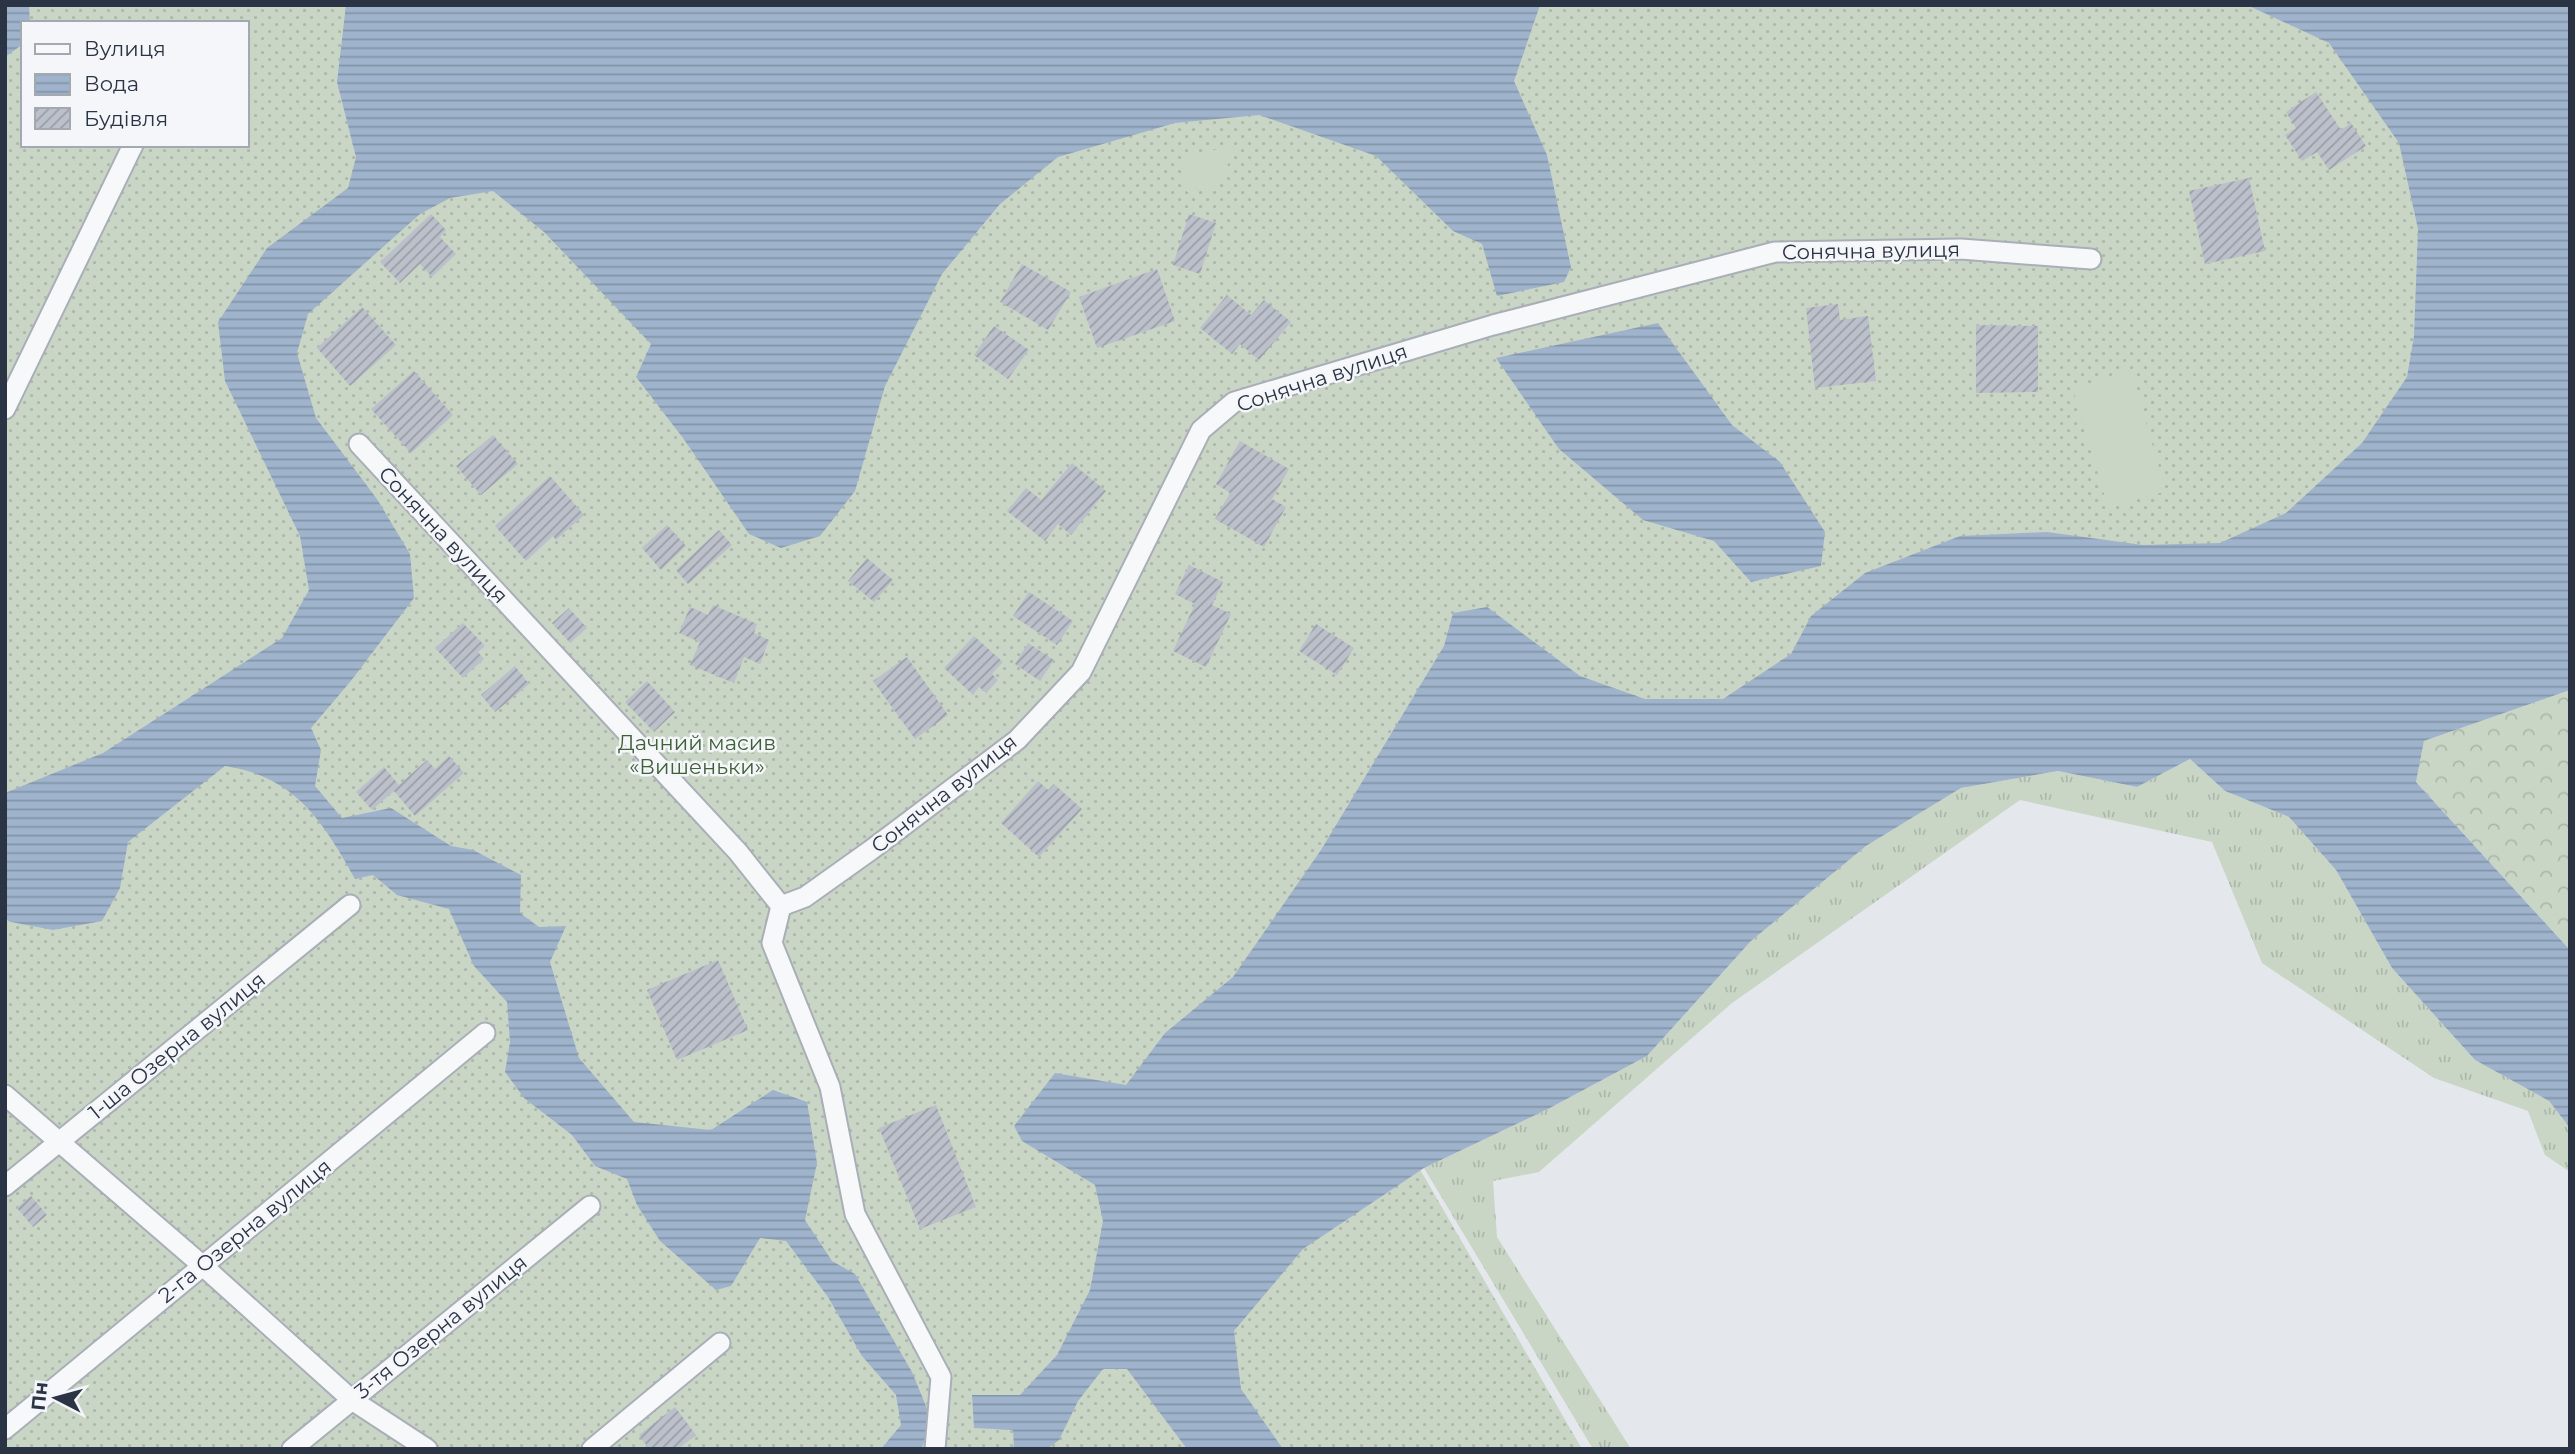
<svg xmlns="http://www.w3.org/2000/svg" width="2575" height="1454" font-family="Montserrat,sans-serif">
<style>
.grass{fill:url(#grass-tufts)}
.forest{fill:url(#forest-crowns)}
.garden{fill:url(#garden-dots);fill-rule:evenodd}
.pitch{fill:#c9d6c5}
.water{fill:url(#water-rules)}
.building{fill:url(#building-hatch)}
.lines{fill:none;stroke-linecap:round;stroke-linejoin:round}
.street-casing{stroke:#a9aeb7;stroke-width:23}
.street{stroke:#f7f8fa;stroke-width:19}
.labels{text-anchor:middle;stroke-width:5;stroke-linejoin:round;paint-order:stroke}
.street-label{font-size:21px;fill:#2b3445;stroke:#f4f6f9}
.park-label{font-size:21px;fill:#3f6138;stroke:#f4f6f9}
</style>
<defs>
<pattern id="grass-tufts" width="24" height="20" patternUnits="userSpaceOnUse" patternTransform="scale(1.75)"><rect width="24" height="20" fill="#c9d6c5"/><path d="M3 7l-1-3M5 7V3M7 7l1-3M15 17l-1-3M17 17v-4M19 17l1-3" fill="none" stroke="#adb8ab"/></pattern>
<pattern id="forest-crowns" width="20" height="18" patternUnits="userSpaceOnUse" patternTransform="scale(1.75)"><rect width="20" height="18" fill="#c9d6c5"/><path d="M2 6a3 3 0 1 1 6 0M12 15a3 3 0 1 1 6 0" fill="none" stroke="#adb8ab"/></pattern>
<pattern id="garden-dots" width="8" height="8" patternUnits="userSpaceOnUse" patternTransform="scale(1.75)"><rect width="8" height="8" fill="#c9d6c5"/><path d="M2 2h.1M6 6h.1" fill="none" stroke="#adb8ab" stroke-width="1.8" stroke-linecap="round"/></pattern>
<pattern id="water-rules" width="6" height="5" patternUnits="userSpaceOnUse" patternTransform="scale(1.75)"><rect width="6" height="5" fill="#9fb4cc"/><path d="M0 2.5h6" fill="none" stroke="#8293a7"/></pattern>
<pattern id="building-hatch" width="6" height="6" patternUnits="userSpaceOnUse" patternTransform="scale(1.75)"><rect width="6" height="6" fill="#bbc0ca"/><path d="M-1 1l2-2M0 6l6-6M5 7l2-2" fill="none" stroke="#989da6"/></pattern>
</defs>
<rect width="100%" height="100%" fill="#e4e7ec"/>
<path class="grass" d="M 2190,759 L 2225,791 L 2289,817 L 2336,870 L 2392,968 L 2475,1060 L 2549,1101 L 2570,1128 L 2570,1172 L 2545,1155 L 2528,1111 L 2434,1078 L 2262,963 L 2212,842 L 2020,800 L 1732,1003 L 1539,1172 L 1493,1181 L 1497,1237 L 1631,1449 L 1593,1449 L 1424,1168 L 1550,1108 L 1647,1056 L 1751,941 L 1866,846 L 1961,788 L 2058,771 L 2137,787 Z"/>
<path class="forest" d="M 2570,690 L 2570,950 L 2416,782 L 2424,741 Z"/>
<path class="garden" d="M 5,5 L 2378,5 L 2470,247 L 2428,484 L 1400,1135 L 1582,1449 L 5,1449 ZM 23,23 L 247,23 L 247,145 L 23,145 Z"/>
<path class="pitch" d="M 1238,146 L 1216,186 L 1187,192 L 1181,156 Z
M 2131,371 L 2166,491 L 2108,508 L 2073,389 Z"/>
<path class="water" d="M 5,5 L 29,5 L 30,23 L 23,23 L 23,44 L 5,57 Z
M 346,5 L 1540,5 L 1514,81 L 1547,155 L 1571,267 L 1564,282 L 1497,296 L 1482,244 L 1453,231 L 1376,156 L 1259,115 L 1175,123 L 1058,157 L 1000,204 L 942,274 L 885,386 L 855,491 L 820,536 L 781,548 L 749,534 L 683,438 L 636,377 L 651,344 L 544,232 L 493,191 L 450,198 L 420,214 L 308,314 L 297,353 L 316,418 L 377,499 L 410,554 L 414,598 L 350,682 L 311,728 L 321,750 L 315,786 L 342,818 L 391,808 L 451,846 L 473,850 L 521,875 L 520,913 L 539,927 L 566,926 L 550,962 L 579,1058 L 634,1122 L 711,1130 L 773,1090 L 807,1102 L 817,1163 L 805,1220 L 832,1261 L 855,1274 L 912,1372 L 933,1423 L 921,1449 L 881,1449 L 901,1425 L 896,1395 L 862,1356 L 828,1297 L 786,1241 L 760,1238 L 731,1286 L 716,1290 L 660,1241 L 637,1205 L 627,1179 L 595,1166 L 572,1135 L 524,1098 L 505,1072 L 510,1042 L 507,1002 L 474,966 L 449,909 L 397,895 L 373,875 L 355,879 C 323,821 294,776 225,766 L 128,842 L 120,888 L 102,921 L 53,930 L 11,922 L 5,919 L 5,793 L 103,753 L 282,638 L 309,590 L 300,536 L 225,381 L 218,322 L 267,248 L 348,188 L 356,157 L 337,82 Z
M 2247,5 L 2570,5 L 2570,690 L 2424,741 L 2416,782 L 2570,950 L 2570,1128 L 2549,1101 L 2475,1060 L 2392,968 L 2336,870 L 2289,817 L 2225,791 L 2190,759 L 2137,787 L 2058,771 L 1961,788 L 1866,846 L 1751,941 L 1647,1056 L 1550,1108 L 1424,1168 L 1303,1249 L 1234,1331 L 1241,1389 L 1283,1449 L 1187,1449 L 1127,1369 L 1103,1369 L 1078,1401 L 1059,1440 L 1047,1449 L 1014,1449 L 1013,1430 L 974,1428 L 972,1395 L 1020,1395 L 1057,1355 L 1090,1290 L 1103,1221 L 1095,1185 L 1022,1141 L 1014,1126 L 1055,1073 L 1126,1085 L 1165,1033 L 1233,977 L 1321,850 L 1444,646 L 1453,613 L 1487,607 L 1580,676 L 1645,699 L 1723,699 L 1791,654 L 1811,616 L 1865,573 L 1960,536 L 2047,532 L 2143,545 L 2220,543 L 2286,513 L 2362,443 L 2407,377 L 2414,336 L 2418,229 L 2399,143 L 2329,43 Z
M 1658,323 L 1732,425 L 1780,462 L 1825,532 L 1821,566 L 1751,582 L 1714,541 L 1643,520 L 1559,449 L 1496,358 Z"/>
<path class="building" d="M 2316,92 L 2341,130 L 2351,123 L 2366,146 L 2329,170 L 2317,152 L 2302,161 L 2285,135 L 2296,128 L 2286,112 Z
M 2249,178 L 2265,251 L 2205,264 L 2189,191 Z
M 431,214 L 446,230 L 440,237 L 456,254 L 432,277 L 420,264 L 400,283 L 380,262 Z
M 1189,214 L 1216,223 L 1200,274 L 1173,265 Z
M 1022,264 L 1071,292 L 1048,330 L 1000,302 Z
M 1157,269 L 1175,321 L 1097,348 L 1079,297 Z
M 1227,295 L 1251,315 L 1264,300 L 1291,322 L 1259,360 L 1240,344 L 1232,354 L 1200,328 Z
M 1838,304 L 1840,320 L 1868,316 L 1876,381 L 1815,388 L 1806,308 Z
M 362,307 L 396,345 L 350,386 L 317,348 Z
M 1976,325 L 2038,326 L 2038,392 L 1976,393 Z
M 994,326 L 1029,350 L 1008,379 L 974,355 Z
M 414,371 L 453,415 L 411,453 L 371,409 Z
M 493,435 L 518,464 L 481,495 L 456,466 Z
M 1240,441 L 1289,469 L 1272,499 L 1286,507 L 1264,547 L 1215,519 L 1230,493 L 1216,484 Z
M 1072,463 L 1106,491 L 1071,535 L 1058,524 L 1045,541 L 1007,511 L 1026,488 L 1041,500 Z
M 550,476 L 584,515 L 556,540 L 553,536 L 526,561 L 495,526 Z
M 667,525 L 686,546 L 661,570 L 642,548 Z
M 719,530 L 732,545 L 688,584 L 676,570 Z
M 867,558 L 893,580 L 874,602 L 848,581 Z
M 1189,565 L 1223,582 L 1212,605 L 1231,614 L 1206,667 L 1173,651 L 1195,604 L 1175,594 Z
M 1029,592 L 1073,621 L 1057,645 L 1013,616 Z
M 713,605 L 757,624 L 754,633 L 769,640 L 760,664 L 744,657 L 734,683 L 690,665 L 700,642 L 679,633 L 690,607 L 708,615 Z
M 569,608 L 587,628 L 570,643 L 552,623 Z
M 463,623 L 485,646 L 478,652 L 484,659 L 463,678 L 435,648 Z
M 1316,624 L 1354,648 L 1337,675 L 1299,651 Z
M 974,636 L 1003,662 L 992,674 L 998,680 L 986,693 L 979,687 L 973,695 L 944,668 Z
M 1028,643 L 1054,660 L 1040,681 L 1015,664 Z
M 907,657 L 948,715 L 915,739 L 873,681 Z
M 515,666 L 529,684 L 495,712 L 481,695 Z
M 647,681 L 675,712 L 654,732 L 625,702 Z
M 449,756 L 464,773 L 415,816 L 394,791 L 372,810 L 356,792 L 384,767 L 399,785 L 427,760 L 435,769 Z
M 1038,781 L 1048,790 L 1054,784 L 1082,809 L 1039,857 L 1001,823 Z
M 718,960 L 748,1030 L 677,1060 L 647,990 Z
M 936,1105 L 976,1207 L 920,1229 L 879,1128 Z
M 31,1196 L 47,1215 L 33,1227 L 17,1208 Z
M 675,1407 L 696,1435 L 678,1449 L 649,1449 L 639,1435 Z"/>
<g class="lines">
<g class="street-casing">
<path id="street" d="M 5,409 L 133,145
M 359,444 L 738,852 L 781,906
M 781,906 L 805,897 L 871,850 L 1017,740 L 1081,672 L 1201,430 L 1234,402 L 1493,325 L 1775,252 L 1961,249 L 2091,259
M 781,906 L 772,943 L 830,1087 L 855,1214 L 941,1377 L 935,1449
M 5,1095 L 203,1266 L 352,1400 L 427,1449
M 5,1186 L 350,905
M 5,1429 L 485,1033
M 292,1449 L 590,1206
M 592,1449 L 720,1343"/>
</g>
<use href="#street" class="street"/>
</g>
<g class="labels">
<g class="street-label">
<text transform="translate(1871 251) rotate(-1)" y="7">Сонячна вулиця</text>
<text transform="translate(1322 378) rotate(-18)" y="7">Сонячна вулиця</text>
<text transform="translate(443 535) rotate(47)" y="7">Сонячна вулиця</text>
<text transform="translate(944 794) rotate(-38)" y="7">Сонячна вулиця</text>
<text transform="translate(177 1046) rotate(-39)" y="7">1-ша Озерна вулиця</text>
<text transform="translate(245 1231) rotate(-39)" y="7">2-га Озерна вулиця</text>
<text transform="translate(441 1327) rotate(-39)" y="7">3-тя Озерна вулиця</text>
</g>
<g class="park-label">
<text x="697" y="750">Дачний масив<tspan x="697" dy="24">«Вишеньки»</tspan></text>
</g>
</g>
<rect width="2575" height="1454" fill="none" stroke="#2b3445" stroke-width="14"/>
<rect x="21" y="21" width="228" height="126" fill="#f4f6f9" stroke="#a4a8b1" stroke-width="2"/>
<rect x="35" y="44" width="35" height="10" fill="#f7f8fa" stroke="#a4a8b1" stroke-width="2"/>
<text x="84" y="56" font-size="21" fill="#2b3445">Вулиця</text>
<rect x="35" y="74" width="35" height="21" fill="url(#water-rules)" stroke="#a4a8b1" stroke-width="2"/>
<text x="84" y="91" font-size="21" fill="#2b3445">Вода</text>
<rect x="35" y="108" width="35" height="21" fill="url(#building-hatch)" stroke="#a4a8b1" stroke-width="2"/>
<text x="84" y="126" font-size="21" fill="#2b3445">Будівля</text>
<g transform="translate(56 1398) rotate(276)" stroke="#f4f6f9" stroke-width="5" paint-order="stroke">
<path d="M0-5L12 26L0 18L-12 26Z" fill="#2b3445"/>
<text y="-10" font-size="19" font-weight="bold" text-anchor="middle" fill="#2b3445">Пн</text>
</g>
</svg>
